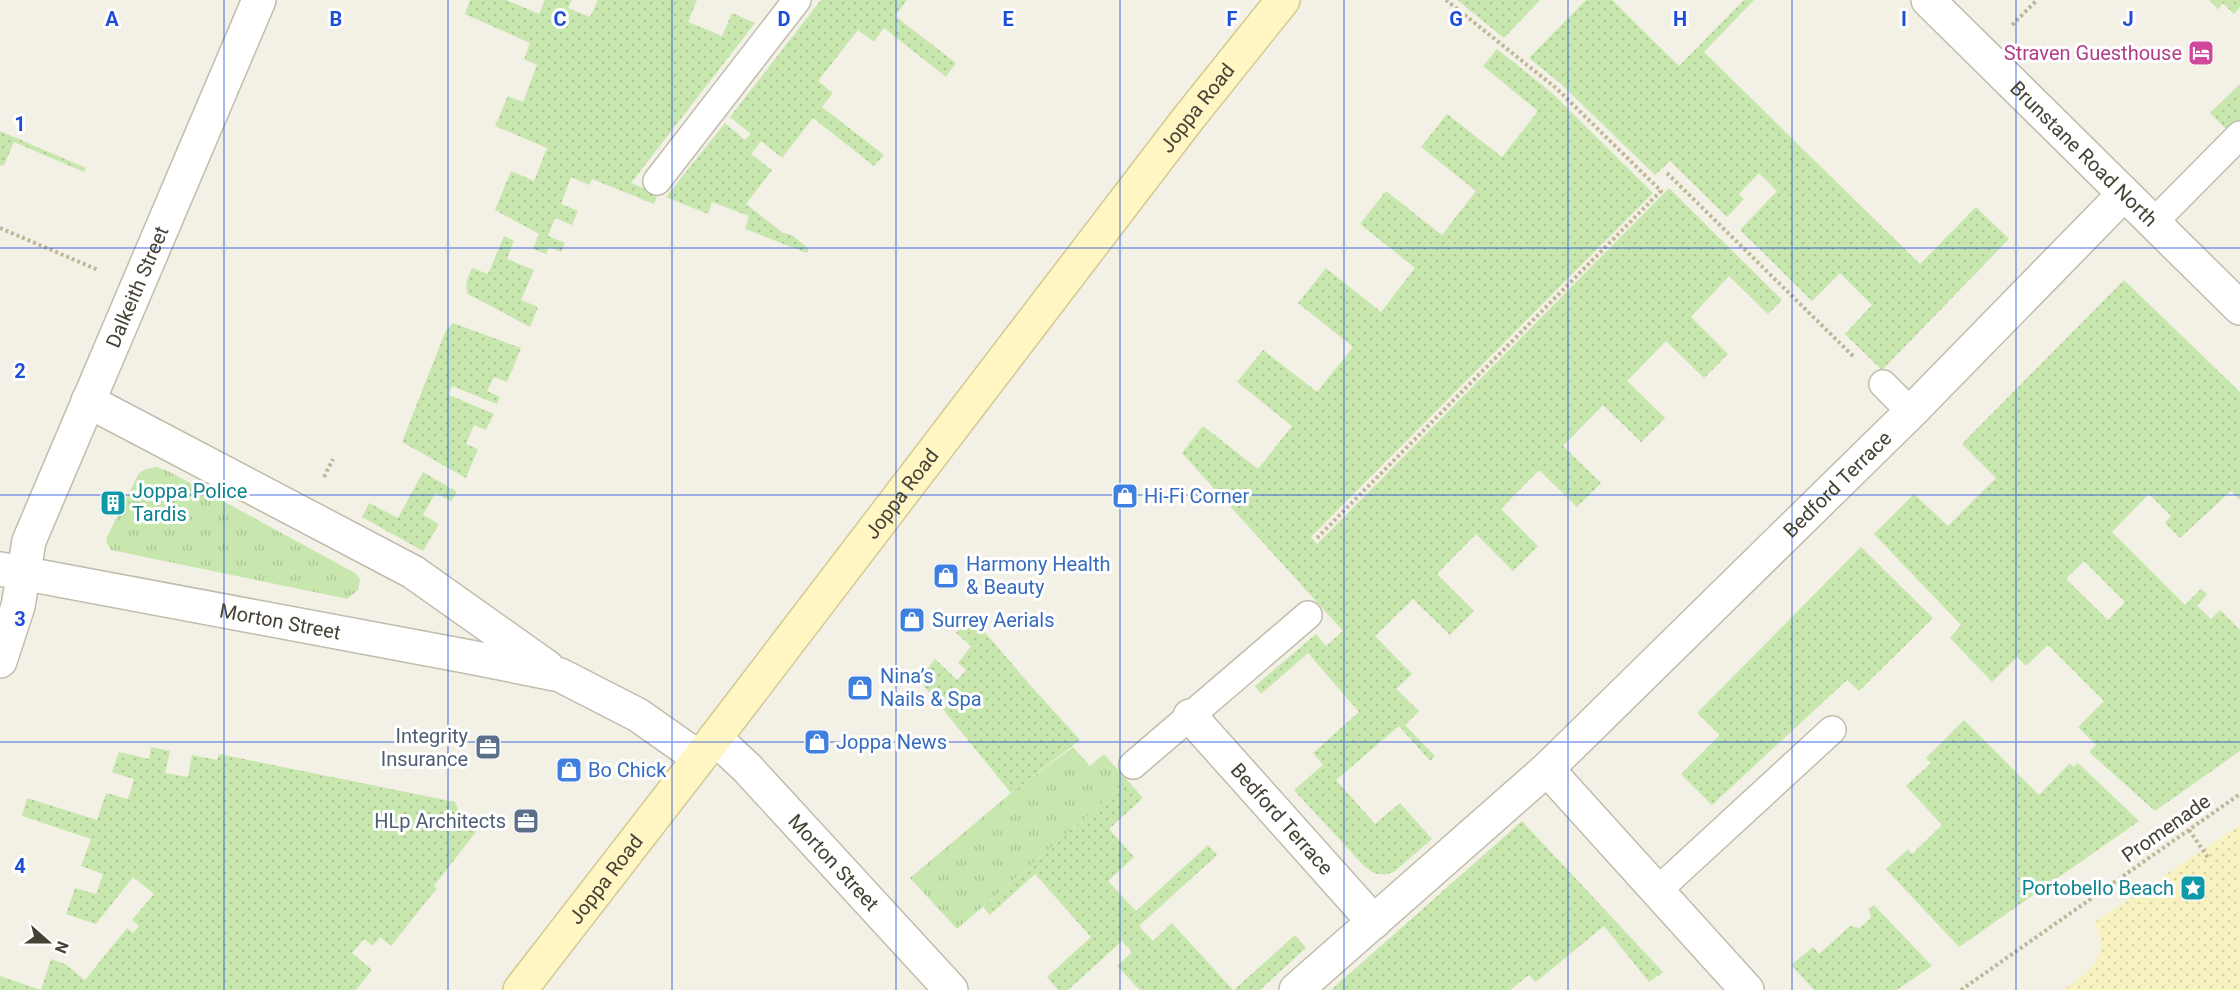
<svg xmlns="http://www.w3.org/2000/svg" width="2240" height="990" font-family="Roboto,sans-serif">
<style>
.grass{fill:url(#grass-tufts)}
.sand{fill:url(#sand-dots)}
.garden{fill:url(#garden-dots);fill-rule:evenodd}
.lines{fill:none;stroke-linecap:round;stroke-linejoin:round}
.lane-casing{stroke:#c1bcab;stroke-width:30}
.street-casing{stroke:#c1bcab;stroke-width:36}
.secondary-casing{stroke:#d3c995;stroke-width:36}
.path{stroke:#c0b699;stroke-width:4;stroke-dasharray:3 3;stroke-linecap:butt}
.lane{stroke:#fff;stroke-width:27}
.street{stroke:#fff;stroke-width:33}
.secondary{stroke:#fff6c4;stroke-width:33}
.grid{fill:none;stroke:#1d4ed8;stroke-width:1.5;stroke-opacity:0.55}
.labels{text-anchor:middle;stroke-width:6;stroke-linejoin:round;paint-order:stroke}
.hotel-label{font-size:20px;fill:#b23c85;stroke:#fff;text-anchor:end}
.street-label{font-size:20px;fill:#454135;stroke:#fff}
.culture-label{font-size:20px;fill:#0d838f;stroke:#fff;text-anchor:start}
.shop-label{font-size:20px;fill:#366cbe;stroke:#fff;text-anchor:start}
.service-label{font-size:20px;fill:#4e5e75;stroke:#fff;text-anchor:end}
.grid-label{font-size:20px;text-anchor:middle;font-weight:bold;fill:#1d4ed8;stroke:#fff;stroke-width:6;stroke-linejoin:round;paint-order:stroke}
</style>
<defs>
<pattern id="grass-tufts" width="24" height="20" patternUnits="userSpaceOnUse" patternTransform="scale(1.5)"><rect width="24" height="20" fill="#c8e7ae"/><path d="M3 7l-1-3M5 7V3M7 7l1-3M15 17l-1-3M17 17v-4M19 17l1-3" fill="none" stroke="#adc796"/></pattern>
<pattern id="sand-dots" width="8" height="8" patternUnits="userSpaceOnUse" patternTransform="scale(1.5)"><rect width="8" height="8" fill="#f8f2c1"/><path d="M2 2h.1M6 6h.1" fill="none" stroke="#d6d1a6" stroke-width="1.8" stroke-linecap="round"/></pattern>
<pattern id="garden-dots" width="8" height="8" patternUnits="userSpaceOnUse" patternTransform="scale(1.5)"><rect width="8" height="8" fill="#c8e7ae"/><path d="M2 2h.1M6 6h.1" fill="none" stroke="#adc796" stroke-width="1.8" stroke-linecap="round"/></pattern>
</defs>
<rect width="100%" height="100%" fill="#f3f0e6"/>
<path class="grass" d="M 156,467 L 166,470 L 355,573 L 360,579 L 358,590 L 347,599 L 338,597 L 111,550 L 106,542 L 107,537 L 139,473 L 146,469 Z
M 1073,747 L 1090,766 L 1104,754 L 1128,781 L 957,929 L 910,878 L 1011,793 Z"/>
<path class="sand" d="M 2240,825 L 2240,990 L 2063,990 C 2091,970 2110,959 2095,922 Z"/>
<path class="garden" d="M 470,0 L 506,0 L 539,14 L 545,0 L 572,0 L 568,8 L 590,17 L 598,0 L 697,0 L 688,22 L 722,36 L 732,13 L 755,23 L 631,183 L 658,194 L 654,204 L 592,179 L 589,185 L 571,177 L 561,204 L 578,211 L 572,225 L 555,218 L 548,236 L 565,243 L 561,252 L 549,247 L 546,254 L 533,249 L 539,234 L 495,210 L 511,171 L 534,181 L 547,148 L 495,126 L 508,96 L 523,102 L 537,65 L 524,59 L 530,43 L 465,14 Z
M 821,0 L 907,0 L 895,16 L 956,63 L 946,77 L 884,28 L 874,42 L 858,30 L 818,81 L 833,93 L 822,107 L 884,155 L 874,166 L 813,118 L 782,158 L 761,141 L 751,154 L 772,170 L 746,204 L 783,233 L 792,235 L 809,249 L 807,253 L 745,229 L 749,216 L 712,202 L 708,214 L 666,197 L 725,123 L 745,140 L 751,134 L 730,117 Z
M 1457,0 L 1540,0 L 1504,38 Z
M 1586,0 L 1612,0 L 1679,66 L 1744,0 L 1754,0 L 1704,52 L 1920,264 L 1976,207 L 2009,239 L 1882,370 L 1845,334 L 1872,305 L 1840,273 L 1812,301 L 1740,230 L 1777,191 L 1759,173 L 1739,194 L 1744,199 L 1727,217 L 1670,161 L 1655,175 L 1560,83 L 1529,58 Z
M 2209,0 L 2240,0 L 2240,7 L 2234,14 L 2223,3 L 2218,9 Z
M 1497,49 L 1552,93 L 1653,193 L 1311,537 L 1317,544 L 1669,188 L 1782,300 L 1768,314 L 1729,276 L 1691,317 L 1728,354 L 1704,378 L 1666,341 L 1627,381 L 1665,418 L 1641,442 L 1603,405 L 1563,446 L 1601,483 L 1577,507 L 1539,470 L 1501,509 L 1538,546 L 1513,571 L 1476,534 L 1437,574 L 1474,611 L 1450,635 L 1413,599 L 1375,636 L 1412,674 L 1396,689 L 1419,711 L 1405,725 L 1435,756 L 1430,761 L 1399,726 L 1336,780 L 1375,824 L 1400,803 L 1432,839 L 1395,871 C 1384,877 1374,875 1364,866 L 1294,790 L 1323,765 L 1313,753 L 1359,712 L 1308,653 L 1261,694 L 1255,686 L 1316,634 L 1326,646 L 1343,631 L 1182,453 L 1203,426 L 1258,469 L 1292,426 L 1237,382 L 1263,350 L 1317,392 L 1353,347 L 1298,303 L 1326,268 L 1381,312 L 1415,268 L 1360,224 L 1386,191 L 1442,235 L 1476,191 L 1421,147 L 1447,114 L 1502,157 L 1538,111 L 1483,66 Z
M 2240,84 L 2240,119 L 2228,131 L 2210,113 Z
M 0,131 L 86,168 L 84,172 L 14,142 L 4,165 L 0,166 Z
M 504,236 L 514,241 L 507,259 L 534,270 L 521,300 L 538,307 L 530,327 L 468,294 C 464,284 468,277 472,268 L 488,274 Z
M 2124,280 L 2240,392 L 2240,500 L 2231,491 L 2180,538 L 2165,523 L 2171,516 L 2149,494 L 2112,532 L 2185,605 L 2201,589 L 2207,594 L 2197,606 L 2211,619 L 2220,610 L 2240,630 L 2240,751 L 2155,811 L 2089,752 L 2096,745 L 2078,727 L 2104,701 L 2048,645 L 2026,666 L 2017,657 L 1992,682 L 1950,638 L 1961,625 L 1874,534 L 1914,494 L 1948,526 L 1996,478 L 1962,444 ZM 2084,561 L 2125,602 L 2108,620 L 2066,579 Z
M 453,323 L 521,348 L 507,382 L 494,377 L 487,391 L 500,397 L 497,404 L 452,386 L 449,395 L 494,414 L 486,430 L 474,425 L 466,444 L 478,449 L 466,478 L 402,442 L 446,330 Z
M 423,472 L 457,492 L 451,501 L 435,493 L 423,515 L 439,524 L 423,551 L 362,517 L 369,503 L 398,518 Z
M 1861,547 L 1933,618 L 1859,691 L 1847,680 L 1712,805 L 1681,774 L 1720,735 L 1697,713 Z
M 970,615 L 1030,685 L 1080,740 L 1011,793 L 919,680 L 935,659 L 957,680 L 966,670 L 958,663 L 971,646 L 956,633 Z
M 1964,720 L 2039,795 L 2070,763 L 2073,767 L 2078,763 L 2139,821 L 1959,947 L 1886,869 L 1908,849 L 1912,854 L 1942,825 L 1906,786 L 1931,763 L 1926,758 Z
M 151,747 L 170,751 L 165,773 L 188,777 L 192,755 L 217,760 L 219,754 L 455,802 L 460,814 L 479,828 L 434,886 L 437,888 L 391,946 L 380,937 L 373,946 L 364,939 L 352,953 L 372,970 L 356,990 L 0,990 L 0,976 L 41,990 L 51,959 L 65,964 L 85,980 L 127,928 L 133,933 L 139,926 L 132,920 L 154,894 L 133,877 L 96,924 L 66,914 L 75,888 L 96,894 L 103,874 L 81,866 L 91,839 L 22,816 L 27,798 L 97,820 L 106,793 L 128,799 L 134,779 L 112,772 L 119,752 L 149,759 Z
M 1128,781 L 1143,798 L 1109,829 L 1134,857 L 1108,881 L 1136,911 L 1208,845 L 1217,855 L 1139,926 L 1153,941 L 1172,923 L 1233,990 L 1140,990 L 1117,966 L 1132,952 L 1122,941 L 1068,990 L 1058,990 L 1047,977 L 1091,937 L 1035,874 L 990,915 L 983,907 Z
M 1522,821 L 1663,972 L 1649,982 L 1604,926 L 1536,982 L 1529,975 L 1510,990 L 1331,990 Z
M 1874,905 L 1932,966 L 1897,990 L 1814,990 L 1791,965 L 1813,947 L 1819,954 L 1850,926 L 1860,928 L 1871,918 L 1869,909 Z
M 1295,935 L 1306,948 L 1260,990 L 1234,990 Z"/>
<g class="lines">
<g class="lane-casing">
<path id="lane" d="M 657,181 L 797,0
M 2153,223 L 2240,135
M 1883,384 L 1911,412
M 1133,765 L 1308,615
M 1657,891 L 1832,730"/>
</g>
<g class="street-casing">
<g id="street">
<path id="s1" d="M 1928,0 L 2240,308"/>
<path d="M 88,401 L 413,572 L 547,667"/>
<path id="s2" d="M 0,569 L 470,657 L 560,675 L 638,715 L 699,758"/>
<path id="s3" d="M 0,661 L 18,606 L 29,541 L 259,0"/>
<path id="s4" d="M 1190,716 L 1374,922"/>
<path id="s5" d="M 715,738 L 747,768 L 951,990"/>
<path d="M 1547,769 L 1747,990"/>
<path id="s6" d="M 1296,990 L 1547,769 L 1911,412 L 2124,194"/>
</g>
</g>
<g class="secondary-casing">
<g id="secondary">
<path id="s7" d="M 520,990 L 715,738 L 1187,120 L 1283,0"/>
</g>
</g>
<path class="path" d="M 2012,25 L 2037,0
M 1667,173 L 1854,357
M 0,228 L 98,270
M 324,477 L 333,459
M 1317,538 L 1661,191 L 1556,88 L 1446,0
M 2189,830 L 2209,859
M 1961,990 L 2240,794"/>
<use href="#lane" class="lane"/>
<use href="#street" class="street"/>
<use href="#secondary" class="secondary"/>
</g>
<path class="grid" d="M 224,0 L 224,990M 448,0 L 448,990M 672,0 L 672,990M 896,0 L 896,990M 1120,0 L 1120,990M 1344,0 L 1344,990M 1568,0 L 1568,990M 1792,0 L 1792,990M 2016,0 L 2016,990M 0,248 L 2240,248M 0,495 L 2240,495M 0,742 L 2240,742"/>
<defs>
<g id="hotel-square" transform="scale(1.35)"><rect x="-9" y="-9" width="18" height="18" rx="4" fill="#d1479c" stroke="#fff"/><path d="M-6-4.5h1.5V1H6V5H4.5V3h-9V5H-6ZM-4 0a1.8 1.8 0 1 1 3.6 0ZM.5 0V-2.5h3Q6-2.5 6 0Z" fill="#fff"/></g>
<g id="shop-square" transform="scale(1.35)"><rect x="-9" y="-9" width="18" height="18" rx="4" fill="#3f7fe0" stroke="#fff"/><path d="M-5-2.5h2.3a2.7 3.5 0 0 1 5.4 0H5L5.5 6h-11ZM-1.5-2.5h3a1.5 2.3 0 0 0-3 0Z" fill="#fff"/></g>
<g id="building-square" transform="scale(1.35)"><rect x="-9" y="-9" width="18" height="18" rx="4" fill="#0f9aa8" stroke="#fff"/><path d="M-4-6H4V6H1V3H-1V6H-4ZM-2.5-4.3h1.7v1.8h-1.7ZM.8-4.3h1.7v1.8H.8ZM-2.5-1h1.7V.8h-1.7ZM.8-1h1.7V.8H.8Z" fill="#fff"/></g>
<g id="office-square" transform="scale(1.35)"><rect x="-9" y="-9" width="18" height="18" rx="4" fill="#5c6f8a" stroke="#fff"/><path d="M-6-3h4V-5.5h4V-3h4V5H-6ZM-1-4.5V-3h2v-1.5ZM-6 0V1H6V0Z" fill="#fff"/></g>
<g id="sight-square" transform="scale(1.35)"><rect x="-9" y="-9" width="18" height="18" rx="4" fill="#0f9aa8" stroke="#fff"/><path d="M0-6L1.8-2.2L6-1.7L2.9 1.2L3.7 5.4L0 3.3L-3.7 5.4L-2.9 1.2L-6-1.7L-1.8-2.2Z" fill="#fff"/></g>
</defs>
<g fill-rule="evenodd">
<use href="#hotel-square" x="2201" y="53"/>
<use href="#shop-square" x="1125" y="496"/>
<use href="#building-square" x="113" y="503"/>
<use href="#shop-square" x="946" y="576"/>
<use href="#shop-square" x="912" y="620"/>
<use href="#shop-square" x="860" y="688"/>
<use href="#shop-square" x="817" y="742"/>
<use href="#office-square" x="488" y="747"/>
<use href="#shop-square" x="569" y="770"/>
<use href="#office-square" x="526" y="821"/>
<use href="#sight-square" x="2193" y="888"/>
</g>
<g class="labels">
<g class="hotel-label">
<text x="2182" y="60">Straven Guesthouse</text>
</g>
<g class="street-label">
<text dy="7" stroke="none"><textPath href="#s7" startOffset="1112">Joppa Road</textPath></text>
<text dy="7" stroke="none"><textPath href="#s1" startOffset="219">Brunstane Road North</textPath></text>
<text dy="7" stroke="none"><textPath href="#s3" startOffset="400">Dalkeith Street</textPath></text>
<text dy="7" stroke="none"><textPath href="#s6" startOffset="741">Bedford Terrace</textPath></text>
<text dy="7" stroke="none"><textPath href="#s7" startOffset="626">Joppa Road</textPath></text>
<text dy="7" stroke="none"><textPath href="#s2" startOffset="285">Morton Street</textPath></text>
<text dy="7" stroke="none"><textPath href="#s4" startOffset="138">Bedford Terrace</textPath></text>
<text transform="translate(2166 828) rotate(-35)" y="7">Promenade</text>
<text dy="7" stroke="none"><textPath href="#s5" startOffset="172">Morton Street</textPath></text>
<text dy="7" stroke="none"><textPath href="#s7" startOffset="140">Joppa Road</textPath></text>
</g>
<g class="culture-label">
<text x="132" y="498">Joppa Police<tspan x="132" dy="23">Tardis</tspan></text>
<text x="2174" y="895" text-anchor="end">Portobello Beach</text>
</g>
<g class="shop-label">
<text x="1144" y="503">Hi-Fi Corner</text>
<text x="966" y="571">Harmony Health<tspan x="966" dy="23">&amp; Beauty</tspan></text>
<text x="932" y="627">Surrey Aerials</text>
<text x="880" y="683">Nina’s<tspan x="880" dy="23">Nails &amp; Spa</tspan></text>
<text x="836" y="749">Joppa News</text>
<text x="588" y="777">Bo Chick</text>
</g>
<g class="service-label">
<text x="468" y="743">Integrity<tspan x="468" dy="23">Insurance</tspan></text>
<text x="506" y="828">HLp Architects</text>
</g>
</g>
<g class="grid-label">
<text x="112" y="26">A</text>
<text x="336" y="26">B</text>
<text x="560" y="26">C</text>
<text x="784" y="26">D</text>
<text x="1008" y="26">E</text>
<text x="1232" y="26">F</text>
<text x="1456" y="26">G</text>
<text x="1680" y="26">H</text>
<text x="1904" y="26">I</text>
<text x="2128" y="26">J</text>
<text x="20" y="131">1</text>
<text x="20" y="378">2</text>
<text x="20" y="626">3</text>
<text x="20" y="873">4</text>
</g>
<g transform="translate(48 942) rotate(111)" stroke="#ffffff" stroke-width="4.5" paint-order="stroke">
<path d="M0-4.5L10 22L0 15L-10 22Z" fill="#454135"/>
<text y="-9" font-size="16" font-weight="bold" text-anchor="middle" fill="#454135">N</text>
</g>
</svg>
